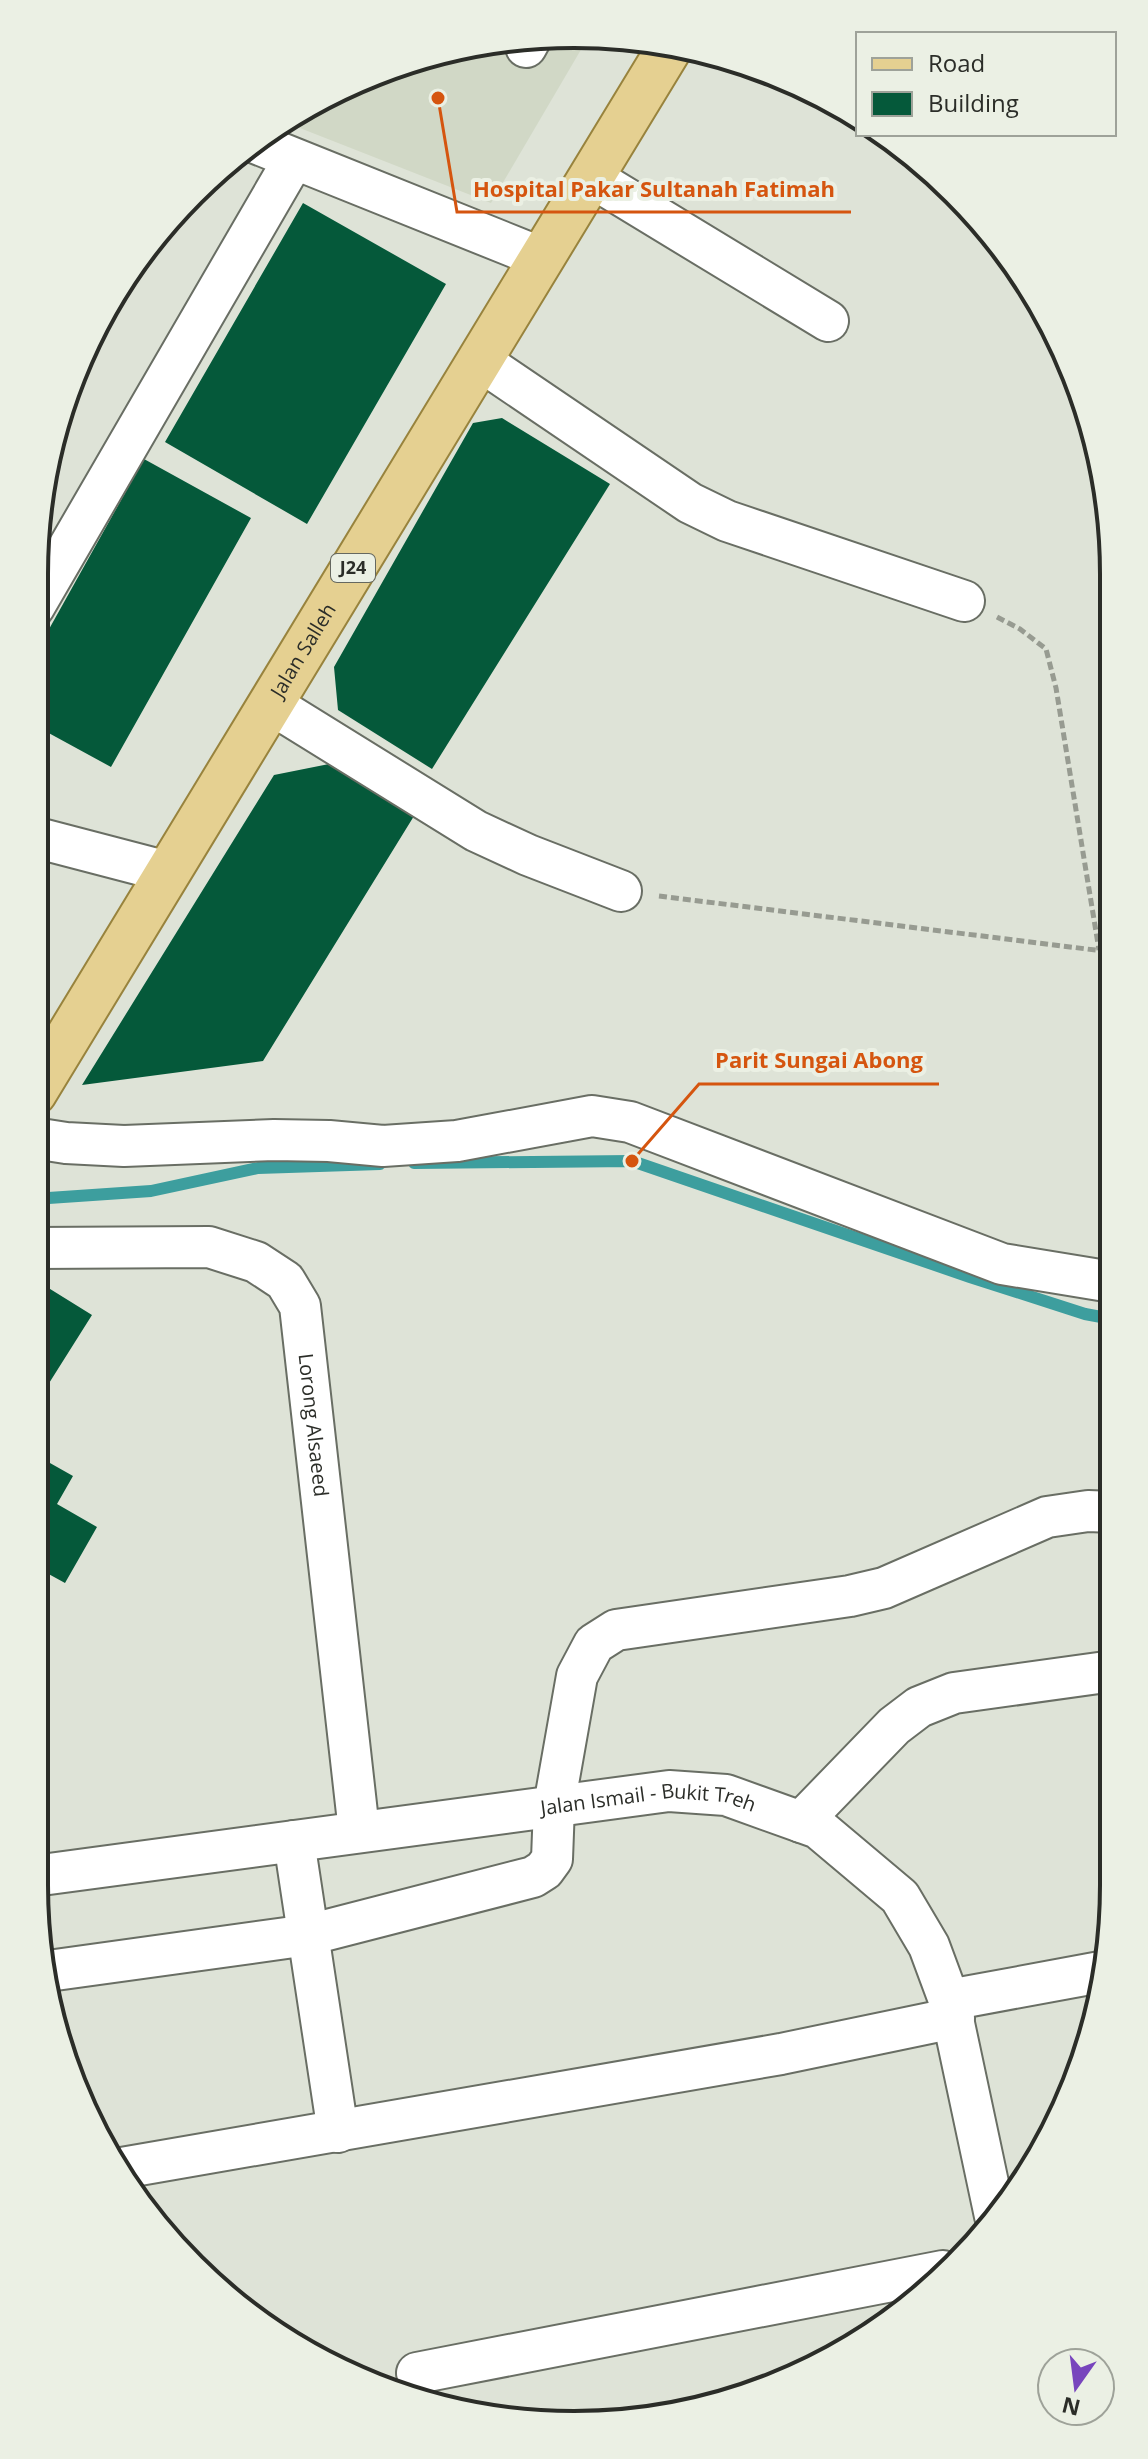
<svg xmlns="http://www.w3.org/2000/svg" width="1148" height="2459" font-family="'Open Sans',sans-serif">
<style>
.built{fill:#d1d8c6}
.lines{fill:none;stroke-linecap:round;stroke-linejoin:round}
.stream{stroke:#3d9e9e;stroke-width:12}
.building{fill:#05593a}
.minor-casing{stroke:#696e64;stroke-width:44}
.major-casing{stroke:#98833d;stroke-width:48}
.path{stroke:#979b91;stroke-width:5;stroke-dasharray:8 4;stroke-linecap:butt}
.minor{stroke:#fff;stroke-width:40}
.major{stroke:#e5d091;stroke-width:44}
.labels{text-anchor:middle;stroke-width:8;stroke-linejoin:round;paint-order:stroke}
.shield{fill:#ebf0e4;stroke:#656860;stroke-width:2}
.shield-label{font-size:18px;font-weight:bold;fill:#2b2d28}
.street-label{font-size:20px;fill:#2b2d28;stroke:#ebf0e4}
.rim{fill:none;stroke:#2b2d28;stroke-width:4}
.leader{fill:none;stroke:#d5550f;stroke-width:3}
.callout-dot{fill:#d5550f;stroke:#ebf0e4;stroke-width:3}
.callout-label{font-size:22px;text-anchor:middle;font-weight:bold;fill:#d5550f;stroke:#ebf0e4;stroke-width:8;stroke-linejoin:round;paint-order:stroke}
</style>
<rect width="100%" height="100%" fill="#dee3d7"/>
<path class="built" d="M 574,34 L 589,36 L 491,203 L 282,121 L 367,75 L 468,44 Z"/>
<g class="lines">
<path class="stream" d="M 414,1163 L 632,1161 L 970,1277 L 1085,1314 L 1112,1319
M 34,1199 L 151,1191 L 258,1168 L 380,1164"/>
</g>
<path class="building" d="M 303,203 L 446,284 L 307,524 L 165,442 Z
M 502,418 L 610,484 L 432,769 L 338,710 L 334,667 L 473,423 Z
M 144,459 L 251,518 L 111,767 L 34,725 L 34,656 Z
M 329,764 L 414,816 L 263,1061 L 82,1085 L 274,775 Z
M 34,1279 L 92,1315 L 34,1407 Z
M 34,1454 L 73,1476 L 57,1504 L 97,1527 L 65,1583 L 34,1566 Z"/>
<g class="lines">
<g class="minor-casing">
<g id="minor">
<path d="M 526,47 L 531,38"/>
<path d="M 253,142 L 542,258"/>
<path d="M 591,177 L 828,321"/>
<path d="M 479,360 L 690,503 L 727,521 L 964,601"/>
<path d="M 34,607 L 294,159"/>
<path d="M 271,704 L 476,831 L 528,855 L 621,891"/>
<path d="M 34,837 L 168,872"/>
<path d="M 34,1138 L 66,1143 L 124,1146 L 274,1140 L 329,1141 L 383,1146 L 457,1141 L 592,1116 L 630,1122 L 1002,1264 L 1112,1282"/>
<path id="s1" d="M 34,1248 L 209,1247 L 256,1262 L 285,1281 L 300,1306 L 359,1831"/>
<path d="M 801,1822 L 894,1726 L 919,1707 L 954,1693 L 1113,1671"/>
<path d="M 294,1841 L 338,2132"/>
<path id="s2" d="M 34,1876 L 669,1791 L 726,1795 L 818,1828 L 900,1897 L 929,1946 L 949,2000 L 995,2216"/>
<path d="M 48,1971 L 308,1935 L 533,1877 L 544,1870 L 552,1859 L 554,1806 L 577,1676 L 594,1644 L 616,1630 L 850,1596 L 884,1588 L 1047,1517 L 1088,1511 L 1113,1512"/>
<path d="M 949,2000 L 1106,1971"/>
<path d="M 116,2169 L 781,2054 L 954,2018"/>
<path d="M 417,2373 L 943,2271"/>
</g>
</g>
<g class="major-casing">
<g id="major">
<path id="s3" d="M 34,1093 L 672,44"/>
</g>
</g>
<path class="path" d="M 997,617 L 1020,629 L 1046,649 L 1056,688 L 1099,950
M 659,896 L 1111,952"/>
<use href="#minor" class="minor"/>
<use href="#major" class="major"/>
</g>
<g class="labels">
<rect class="shield" x="331" y="554" width="44" height="28" rx="6"/>
<g class="shield-label">
<text x="353" y="574">J24</text>
</g>
<g class="street-label">
<text dy="7" stroke="none"><textPath href="#s3" startOffset="518">Jalan Salleh</textPath></text>
<text dy="7" stroke="none"><textPath href="#s1" startOffset="408">Lorong Alsaeed</textPath></text>
<text dy="7" stroke="none"><textPath href="#s2" startOffset="620">Jalan Ismail - Bukit Treh</textPath></text>
</g>
</g>
<path d="M0 0H1148V2459H0ZM574 48H574A526 526 0 0 1 1100 574V1885A526 526 0 0 1 574 2411H574A526 526 0 0 1 48 1885V574A526 526 0 0 1 574 48Z" fill="#ebf0e4" fill-rule="evenodd"/>
<path class="rim" d="M574 48H574A526 526 0 0 1 1100 574V1885A526 526 0 0 1 574 2411H574A526 526 0 0 1 48 1885V574A526 526 0 0 1 574 48Z"/>
<path class="leader" d="M438 98L457 212H851M632 1161L699 1084H939"/>
<g class="callout-dot">
<circle cx="438" cy="98" r="8"/>
<circle cx="632" cy="1161" r="8"/>
</g>
<g class="callout-label">
<text x="654" y="197">Hospital Pakar Sultanah Fatimah</text>
<text x="819" y="1068">Parit Sungai Abong</text>
</g>
<rect x="856" y="32" width="260" height="104" fill="#ebf0e4" stroke="#9ea299" stroke-width="2"/>
<rect x="872" y="58" width="40" height="12" fill="#e5d091" stroke="#9ea299" stroke-width="2"/>
<text x="928" y="72" font-size="24" fill="#2b2d28">Road</text>
<rect x="872" y="92" width="40" height="24" fill="#05593a" stroke="#9ea299" stroke-width="2"/>
<text x="928" y="112" font-size="24" fill="#2b2d28">Building</text>
<g transform="translate(1076 2387) rotate(194)"><circle r="38" fill="#ebf0e4" stroke="#9ea299" stroke-width="2"/>
<path d="M0-6L14 30L0 20L-14 30Z" fill="#7845bd"/>
<text y="-12" font-size="22" font-weight="bold" text-anchor="middle" fill="#2b2d28">N</text>
</g>
</svg>
